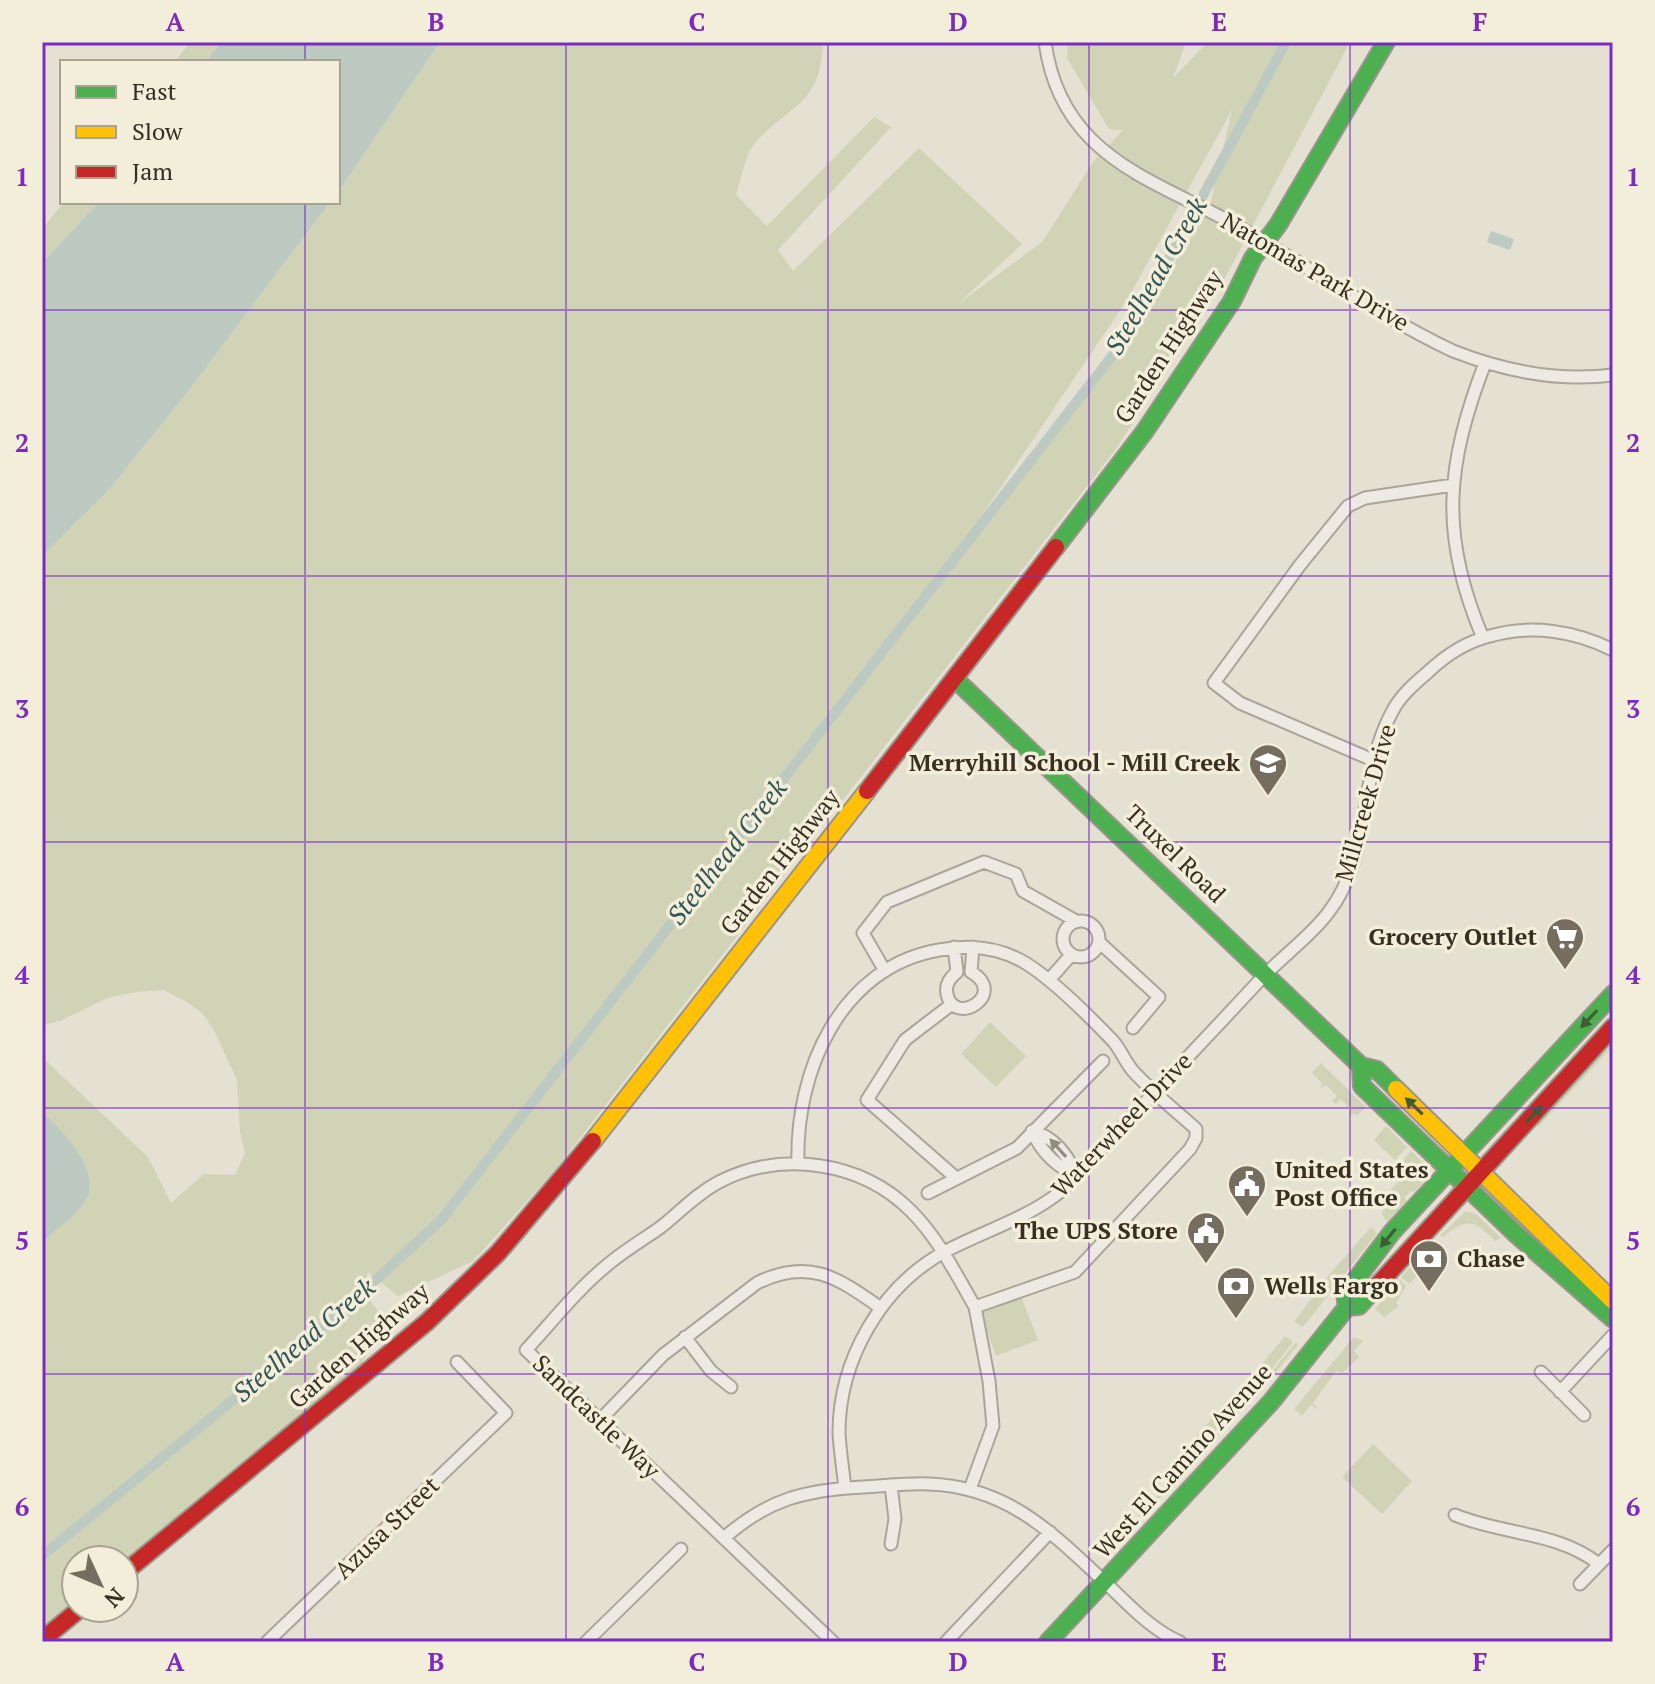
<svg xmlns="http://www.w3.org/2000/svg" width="1655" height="1684" font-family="'PT Serif',serif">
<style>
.green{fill:#d1d3b6;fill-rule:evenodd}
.water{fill:#bccac2}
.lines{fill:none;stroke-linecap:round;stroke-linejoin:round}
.canal{stroke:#bccac2;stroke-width:10}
.street-casing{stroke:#aaa59a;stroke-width:15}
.fast-casing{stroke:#99958a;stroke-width:20}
.slow-casing{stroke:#99958a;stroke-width:20}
.jam-casing{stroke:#99958a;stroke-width:20}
.street{stroke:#eceae3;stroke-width:11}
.fast{stroke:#4caf50;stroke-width:16}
.slow{stroke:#ffc107;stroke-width:16}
.jam{stroke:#c62828;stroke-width:16}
.oneway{fill:#3f5c33}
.oneway2{fill:#928c83}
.grid{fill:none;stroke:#7b2cbf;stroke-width:2;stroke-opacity:0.55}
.labels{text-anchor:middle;stroke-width:7;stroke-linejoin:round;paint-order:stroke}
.street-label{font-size:24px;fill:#382f23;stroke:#f3eeda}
.poi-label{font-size:24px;font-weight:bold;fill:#382f23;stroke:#f3eeda;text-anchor:end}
.water-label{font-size:26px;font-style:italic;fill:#345656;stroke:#f3eeda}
.neatline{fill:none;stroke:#7b2cbf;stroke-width:3}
.grid-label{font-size:26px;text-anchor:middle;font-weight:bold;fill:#7b2cbf}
</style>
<rect width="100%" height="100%" fill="#e4e0d2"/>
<path class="green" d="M 190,42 L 221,42 L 206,62 L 175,62 Z
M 440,42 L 823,42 C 820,107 792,102 756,142 C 745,154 741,180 736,195 L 767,226 L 874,117 L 891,127 L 778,250 L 793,271 L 919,148 L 1022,244 L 958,304 L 1042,242 L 1093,162 L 1123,130 L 1109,129 L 1067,58 L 1068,42 L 1186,42 L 1173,78 L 1208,42 L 1350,42 L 1225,278 L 1116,449 L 555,1170 L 473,1261 L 398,1296 L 368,1272 L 364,1291 L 385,1322 L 346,1391 L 124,1573 L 124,1560 L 76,1560 L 76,1608 L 42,1640 L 42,1243 L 55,1229 L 85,1165 L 74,1148 L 42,1112 L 42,1057 L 148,1157 L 171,1203 L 204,1174 L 235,1175 L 245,1153 L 240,1132 L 237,1080 L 214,1030 L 203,1014 L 187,1002 L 164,990 L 137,992 L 110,997 L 60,1021 L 42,1025 L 42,556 L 107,492 L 189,390 L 330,202 L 338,202 L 338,192 ZM 1232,110 L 1209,210 L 1126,338 L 914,616 L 1127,300 Z
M 64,202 L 99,202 L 42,263 L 42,229 Z
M 990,1022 L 1026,1056 L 996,1087 L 961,1054 Z
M 1613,1042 L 1613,1046 L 1538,1127 L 1537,1125 Z
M 1321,1063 L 1366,1107 L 1357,1116 L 1354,1113 L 1349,1116 L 1351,1110 L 1341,1099 L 1336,1104 L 1332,1101 L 1337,1096 L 1326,1085 L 1320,1088 L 1322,1083 L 1312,1073 Z
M 1386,1126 L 1407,1147 L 1395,1160 L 1374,1140 Z
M 1411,1151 L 1426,1165 L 1430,1174 L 1414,1193 L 1411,1191 L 1404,1198 L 1407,1201 L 1387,1222 L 1382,1214 L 1388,1192 L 1408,1174 L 1400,1164 Z
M 1466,1211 L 1476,1214 L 1501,1238 L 1495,1241 C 1473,1219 1468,1218 1443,1237 L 1440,1236 Z
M 1371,1227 L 1377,1233 L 1303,1327 L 1294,1322 L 1329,1275 Z
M 1428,1248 L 1430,1252 L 1428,1265 L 1435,1277 L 1425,1268 L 1409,1284 L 1401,1277 Z
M 1400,1280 L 1406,1286 L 1396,1303 L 1399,1306 L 1384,1317 L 1375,1309 Z
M 1021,1296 L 1038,1340 L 996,1356 L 980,1312 Z
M 1285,1336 L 1293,1342 L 1262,1381 L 1194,1454 L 1186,1447 L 1257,1370 Z
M 1354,1337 L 1363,1341 L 1354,1351 L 1359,1357 L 1343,1373 L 1336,1371 L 1313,1403 L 1317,1407 L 1316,1409 L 1311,1405 L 1302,1416 L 1294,1409 Z
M 1296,1342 L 1298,1345 L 1269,1381 L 1198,1457 L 1195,1455 L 1260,1386 Z
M 1373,1444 L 1412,1481 L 1382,1514 L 1342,1477 Z
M 1185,1466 L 1187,1469 L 1123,1537 L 1128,1528 Z"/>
<path class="water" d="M 221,42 L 440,42 L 338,192 L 338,62 L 206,62 Z
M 99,202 L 330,202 L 189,390 L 107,492 L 42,556 L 42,263 Z
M 1491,231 L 1514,239 L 1510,250 L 1487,242 Z
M 42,1112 C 62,1131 100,1167 87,1198 C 79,1215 55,1229 42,1243 Z"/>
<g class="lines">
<path class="canal" d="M 42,1556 L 342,1311 L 441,1220 L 1126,338 L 1286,42"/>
<g class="street-casing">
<path id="street" d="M 1045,42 C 1050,79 1065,113 1091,139 C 1131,179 1189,198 1237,226 C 1309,267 1378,315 1453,351 C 1504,371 1558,382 1613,375
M 1483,638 C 1439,535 1446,465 1485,363
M 1375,761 L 1240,703 L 1214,683 L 1300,565 L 1348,506 L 1365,498 L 1453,485
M1063 939a18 18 0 1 1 36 0a18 18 0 1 1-36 0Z
M 1099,942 L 1159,997 L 1133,1028
M 954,947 L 957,972 C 950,978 945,984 947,994 C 954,1028 1009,994 971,972 L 973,947
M 885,971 L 863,933 L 887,902 L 984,862 L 1016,874 L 1023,891 L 1076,921
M 1049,980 L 1071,955
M 952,1004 L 905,1040 L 867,1100 L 956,1178
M 1032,1131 C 1054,1136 1067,1155 1077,1175
M 1032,1131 C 1041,1151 1056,1167 1077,1175
M 798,1164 C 795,1072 840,967 939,950 C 970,944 1000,947 1027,964 C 1054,981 1090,1017 1113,1041 C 1121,1050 1125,1062 1133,1071 C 1152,1092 1175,1110 1196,1129 L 1196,1138 L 1190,1149 L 1075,1272 L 975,1307 C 956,1274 938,1238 911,1211 C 861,1161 781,1150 719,1182 C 696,1194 680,1212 661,1227 C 644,1239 627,1249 611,1262 C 579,1287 553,1321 526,1350 L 833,1642
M 928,1193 L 1017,1148 L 1103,1061
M 685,1337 L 711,1371 L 731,1387
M 1541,1372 L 1584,1415
M 1560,1392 L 1613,1335
M 600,1420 L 663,1355 L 757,1283 C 809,1257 838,1278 881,1308
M 891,1485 L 895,1519 L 891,1544
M 845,1488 C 843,1470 840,1451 839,1433 C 839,1360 881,1286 946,1251 C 984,1231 1026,1219 1060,1192 C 1127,1122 1193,1052 1259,981 C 1281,957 1309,938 1328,913 C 1373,856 1358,774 1392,712 C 1400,696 1414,684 1428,672 C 1446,655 1465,642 1490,636 C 1531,624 1575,631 1613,650
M 970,1489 L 993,1426 L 989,1381 L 975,1307
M 1455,1515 C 1503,1535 1556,1531 1599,1564
M 724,1538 C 768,1499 805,1490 863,1487 C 885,1486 907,1483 929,1484 C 1010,1487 1054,1535 1109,1586 C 1131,1607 1152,1630 1180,1642
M 1580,1584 L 1613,1550
M 267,1642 L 506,1413 L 457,1362
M 586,1642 L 681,1549
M 946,1642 L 1050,1532"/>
</g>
<g class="fast-casing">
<path id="fast" d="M 1056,547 L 1145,431 L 1232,301 L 1253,258 L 1278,225 L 1386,42
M 955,679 L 1361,1066 L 1377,1070 L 1396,1089
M 1361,1066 L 1362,1086 L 1517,1235 L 1613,1319
M 1347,1307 L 1345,1294 L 1392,1232 L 1613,994
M 1048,1642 L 1271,1402 L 1347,1307 L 1359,1306 L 1374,1289"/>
</g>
<g class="slow-casing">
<path id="slow" d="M 1396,1089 L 1613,1301
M 593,1141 L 867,791"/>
</g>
<g class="jam-casing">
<path id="jam" d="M 867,791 L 1056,547
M 1374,1289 L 1613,1027
M 124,1573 L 427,1322 L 498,1253 L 593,1141
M 42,1640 L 81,1608"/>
</g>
<use href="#street" class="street"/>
<use href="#fast" class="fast"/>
<use href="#slow" class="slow"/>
<use href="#jam" class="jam"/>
</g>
<defs><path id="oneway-solid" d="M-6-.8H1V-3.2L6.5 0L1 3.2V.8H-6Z" transform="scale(2)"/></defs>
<g class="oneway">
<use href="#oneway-solid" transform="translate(1589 1019) rotate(133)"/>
<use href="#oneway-solid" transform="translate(1414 1106) rotate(-136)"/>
<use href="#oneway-solid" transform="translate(1534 1114) rotate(-47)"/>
<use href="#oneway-solid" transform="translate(1388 1238) rotate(129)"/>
</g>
<use class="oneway2" href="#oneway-solid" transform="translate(1058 1148) rotate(-132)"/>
<path class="grid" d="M 305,42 L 305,62M 566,42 L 566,1642M 828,42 L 828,1642M 1089,42 L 1089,1642M 1350,42 L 1350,1642M 305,202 L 305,1642M 42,310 L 1613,310M 42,576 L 1613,576M 42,842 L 1613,842M 42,1108 L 1613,1108M 42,1374 L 1613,1374"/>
<defs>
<g id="school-pin" transform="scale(2)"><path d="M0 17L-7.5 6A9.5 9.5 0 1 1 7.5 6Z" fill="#746d60" stroke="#f3eeda"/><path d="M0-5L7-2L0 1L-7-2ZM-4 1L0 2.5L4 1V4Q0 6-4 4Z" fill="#fff"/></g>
<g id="supermarket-pin" transform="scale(2)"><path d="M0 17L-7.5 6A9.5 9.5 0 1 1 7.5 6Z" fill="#746d60" stroke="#f3eeda"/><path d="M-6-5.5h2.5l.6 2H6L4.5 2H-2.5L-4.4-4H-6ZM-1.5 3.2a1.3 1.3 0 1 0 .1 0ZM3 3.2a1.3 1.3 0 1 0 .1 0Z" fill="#fff"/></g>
<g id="civic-pin" transform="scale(2)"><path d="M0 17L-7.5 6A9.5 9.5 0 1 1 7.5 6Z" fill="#746d60" stroke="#f3eeda"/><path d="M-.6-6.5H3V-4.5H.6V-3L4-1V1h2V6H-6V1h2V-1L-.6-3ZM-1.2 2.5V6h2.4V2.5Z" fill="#fff"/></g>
<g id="bank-pin" transform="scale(2)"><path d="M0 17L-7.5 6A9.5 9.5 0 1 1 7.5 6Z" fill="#746d60" stroke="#f3eeda"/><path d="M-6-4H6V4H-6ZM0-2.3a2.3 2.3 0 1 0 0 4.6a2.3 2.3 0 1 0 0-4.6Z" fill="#fff"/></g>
</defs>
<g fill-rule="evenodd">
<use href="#school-pin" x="1268" y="763"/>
<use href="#supermarket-pin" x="1565" y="937"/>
<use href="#civic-pin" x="1247" y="1184"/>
<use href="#civic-pin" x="1206" y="1231"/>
<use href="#bank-pin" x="1429" y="1259"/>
<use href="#bank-pin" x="1236" y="1286"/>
</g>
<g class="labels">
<g class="street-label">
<text transform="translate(1315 272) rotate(30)" y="8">Natomas Park Drive</text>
<text transform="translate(1169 347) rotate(-57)" y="8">Garden Highway</text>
<text transform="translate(1366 803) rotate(-74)" y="8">Millcreek Drive</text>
<text transform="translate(1175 854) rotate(44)" y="8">Truxel Road</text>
<text transform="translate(780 862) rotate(-52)" y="8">Garden Highway</text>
<text transform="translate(1122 1125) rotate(-46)" y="8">Waterwheel Drive</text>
<text transform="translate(359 1346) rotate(-41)" y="8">Garden Highway</text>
<text transform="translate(596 1417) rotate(44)" y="8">Sandcastle Way</text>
<text transform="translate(1183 1461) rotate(-48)" y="8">West El Camino Avenue</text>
<text transform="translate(387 1528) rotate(-44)" y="8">Azusa Street</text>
</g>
<g class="poi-label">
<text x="1240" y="771">Merryhill School - Mill Creek</text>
<text x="1537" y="945">Grocery Outlet</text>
<text x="1275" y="1178" text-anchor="start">United States<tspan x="1275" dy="28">Post Office</tspan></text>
<text x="1178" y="1239">The UPS Store</text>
<text x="1457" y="1267" text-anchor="start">Chase</text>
<text x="1264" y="1294" text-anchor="start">Wells Fargo</text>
</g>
<g class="water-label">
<text transform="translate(1156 276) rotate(-60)" y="9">Steelhead Creek</text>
<text transform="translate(727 852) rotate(-52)" y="9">Steelhead Creek</text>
<text transform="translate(304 1340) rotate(-40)" y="9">Steelhead Creek</text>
</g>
</g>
<rect width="1655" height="1684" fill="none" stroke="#f3eeda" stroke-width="88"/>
<rect x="60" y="60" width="280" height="144" fill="#f3eeda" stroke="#a8a291" stroke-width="2"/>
<rect x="76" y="86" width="40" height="12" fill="#4caf50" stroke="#a8a291" stroke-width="2"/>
<text x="132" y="100" font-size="24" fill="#382f23">Fast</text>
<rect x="76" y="126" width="40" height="12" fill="#ffc107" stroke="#a8a291" stroke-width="2"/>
<text x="132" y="140" font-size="24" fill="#382f23">Slow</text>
<rect x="76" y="166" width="40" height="12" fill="#c62828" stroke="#a8a291" stroke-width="2"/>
<text x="132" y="180" font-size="24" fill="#382f23">Jam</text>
<g transform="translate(100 1584) rotate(134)"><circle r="38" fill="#f3eeda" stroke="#a8a291" stroke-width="2"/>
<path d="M0-6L14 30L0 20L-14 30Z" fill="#746d60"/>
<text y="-12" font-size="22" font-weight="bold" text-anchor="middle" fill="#382f23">N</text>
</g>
<rect x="44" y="44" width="1567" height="1596" class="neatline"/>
<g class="grid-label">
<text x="175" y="31">A</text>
<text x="436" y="31">B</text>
<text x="697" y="31">C</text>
<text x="958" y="31">D</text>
<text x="1219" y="31">E</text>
<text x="1480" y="31">F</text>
<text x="22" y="186">1</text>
<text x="1633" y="186">1</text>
<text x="22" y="452">2</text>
<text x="1633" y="452">2</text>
<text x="22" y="718">3</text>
<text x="1633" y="718">3</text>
<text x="22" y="984">4</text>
<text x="1633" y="984">4</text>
<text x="22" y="1250">5</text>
<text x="1633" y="1250">5</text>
<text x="22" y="1516">6</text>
<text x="1633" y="1516">6</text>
<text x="175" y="1671">A</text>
<text x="436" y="1671">B</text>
<text x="697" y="1671">C</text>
<text x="958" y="1671">D</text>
<text x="1219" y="1671">E</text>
<text x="1480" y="1671">F</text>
</g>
</svg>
